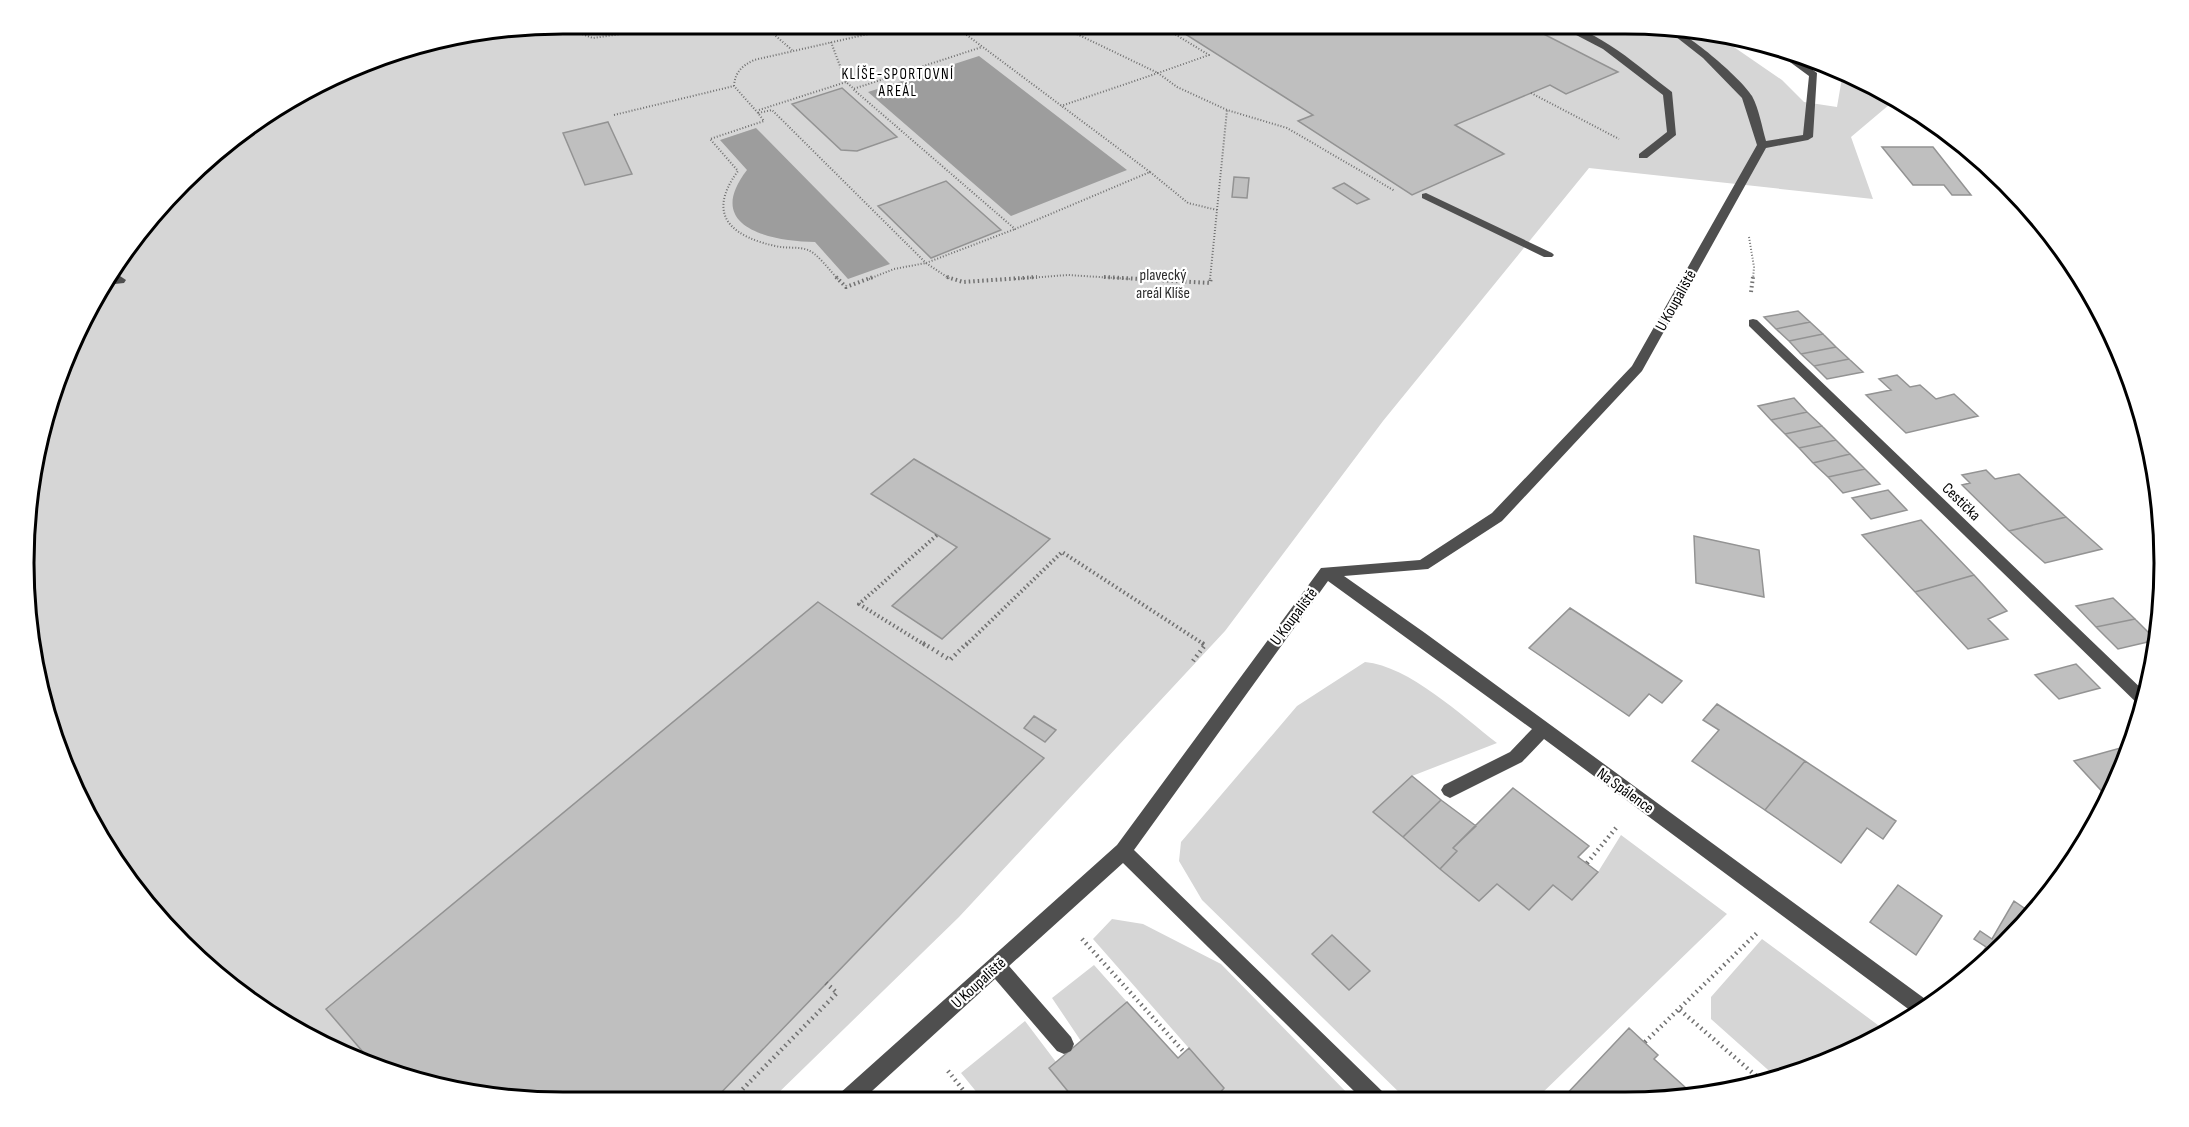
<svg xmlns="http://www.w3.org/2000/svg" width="2189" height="1127" font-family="'Sofia Sans Condensed',sans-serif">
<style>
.green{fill:#d6d6d6}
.water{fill:#9d9d9d}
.building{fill:#bfbfbf;stroke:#939393;stroke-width:1.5}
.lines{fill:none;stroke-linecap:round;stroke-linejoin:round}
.path-far2{stroke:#717171;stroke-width:2;stroke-dasharray:1 2;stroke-linecap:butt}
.path-far1{stroke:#717171;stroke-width:4;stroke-dasharray:1.5 3;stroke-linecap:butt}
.path{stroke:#717171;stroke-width:4.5;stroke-dasharray:1.5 4;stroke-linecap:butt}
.minor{fill:#4f4f4f;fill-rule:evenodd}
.labels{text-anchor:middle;stroke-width:4.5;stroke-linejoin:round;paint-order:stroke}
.far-neighbourhood-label{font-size:15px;letter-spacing:1.5px;fill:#000;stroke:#fff}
.park-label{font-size:16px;fill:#2d2d2d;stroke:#fff}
.street-label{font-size:16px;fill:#000;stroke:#fff}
.rim{fill:none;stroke:#000;stroke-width:3}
</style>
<rect width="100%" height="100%" fill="#fff"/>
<path class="green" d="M 564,24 L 1660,25 L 1715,34 L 1782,80 L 1804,102 L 1837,107 L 1843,72 L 1864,80 L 1896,99 L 1851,137 L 1873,199 L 1589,168 L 1383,421 L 1225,631 L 959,917 L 770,1101 L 529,1102 L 424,1085 L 325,1047 L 182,945 L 115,864 L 65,770 L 25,599 L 42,424 L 115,264 L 235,136 L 390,53 Z
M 1365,662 C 1409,666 1462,716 1497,743 L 1412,776 L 1374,812 L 1479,901 L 1497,884 L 1529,910 L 1553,885 L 1572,900 L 1598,872 L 1621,835 L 1727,914 L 1536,1099 L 1406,1099 L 1202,900 L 1179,861 L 1181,842 L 1297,706 Z
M 1112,919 L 1143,924 L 1221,964 L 1353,1099 L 1214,1100 L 1223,1087 L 1093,939 Z
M 1762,939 L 1886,1031 L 1832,1062 L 1776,1077 L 1711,1019 L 1711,997 Z
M 1094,965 L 1127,1002 L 1081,1041 L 1052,998 Z
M 1025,1021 L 1056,1062 L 1049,1068 L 1075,1100 L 983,1100 L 961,1073 Z"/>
<path class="water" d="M 979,56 L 1127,170 L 1011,216 L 868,92 Z
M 756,128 L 890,264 L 848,279 L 815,242 C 769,241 703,227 747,170 L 720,140 Z"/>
<path class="building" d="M 1171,25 L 1526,25 L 1618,72 L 1566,94 L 1550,85 L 1455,125 L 1504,154 L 1412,195 L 1298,121 L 1313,115 Z
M 842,88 L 897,137 L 857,151 L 841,150 L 792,104 Z
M 608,122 L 632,174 L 585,185 L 563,133 Z
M 1882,147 L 1933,147 L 1971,195 L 1952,195 L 1944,185 L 1913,185 Z
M 1234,177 L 1249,178 L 1247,198 L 1232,197 Z
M 946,181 L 1001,230 L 931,258 L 878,206 Z
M 1344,183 L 1369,199 L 1357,204 L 1333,188 Z
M 1798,311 L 1810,322 L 1776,329 L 1764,317 Z
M 1810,322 L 1823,334 L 1789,341 L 1776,329 Z
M 1823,334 L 1836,347 L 1801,354 L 1789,341 Z
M 1836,347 L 1849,359 L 1814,366 L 1801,354 Z
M 1849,359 L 1863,372 L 1827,379 L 1814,366 Z
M 1897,375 L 1910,387 L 1920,385 L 1936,399 L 1954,394 L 1978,416 L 1906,433 L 1866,395 L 1891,390 L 1879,379 Z
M 1794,398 L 1807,412 L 1771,420 L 1758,406 Z
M 1807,412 L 1822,426 L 1785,434 L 1771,420 Z
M 1822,426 L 1836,440 L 1799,448 L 1785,434 Z
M 1836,440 L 1850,454 L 1813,463 L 1799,448 Z
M 1850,454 L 1865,469 L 1828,477 L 1813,463 Z
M 914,459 L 1050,539 L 942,639 L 892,606 L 957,547 L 871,494 Z
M 1865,469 L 1880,484 L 1843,493 L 1828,477 Z
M 1986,470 L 1995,479 L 2019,474 L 2066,517 L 2009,531 L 1962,485 L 1970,483 L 1962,475 Z
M 1888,490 L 1907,510 L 1871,519 L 1852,498 Z
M 2066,517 L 2102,549 L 2045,563 L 2009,531 Z
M 1921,520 L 1974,575 L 1915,592 L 1862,535 Z
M 1694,536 L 1759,550 L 1764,597 L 1696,583 Z
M 1974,575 L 2007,611 L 1988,619 L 2008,639 L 1968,649 L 1915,592 Z
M 2113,598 L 2135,619 L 2096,627 L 2076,606 Z
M 818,602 L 1044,758 L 713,1101 L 529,1102 L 424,1085 L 376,1067 L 326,1009 Z
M 1570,608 L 1682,681 L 1662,703 L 1649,694 L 1629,716 L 1529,648 Z
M 2135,619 L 2156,640 L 2118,649 L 2096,627 Z
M 2076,664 L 2100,688 L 2059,699 L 2035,675 Z
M 1717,704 L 1805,761 L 1765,810 L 1692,761 L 1719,730 L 1703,720 Z
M 1034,716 L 1056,730 L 1045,742 L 1024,728 Z
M 2131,745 L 2110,800 L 2074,761 Z
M 1805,761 L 1896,821 L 1883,839 L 1867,828 L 1841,863 L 1765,810 Z
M 1412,776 L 1441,800 L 1403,837 L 1373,812 Z
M 1513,788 L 1589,846 L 1578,857 L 1598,872 L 1572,900 L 1553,885 L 1529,910 L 1497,884 L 1479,901 L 1440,869 L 1457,851 L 1453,848 Z
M 1441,800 L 1476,826 L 1453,848 L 1457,851 L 1440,869 L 1403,837 Z
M 1898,885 L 1942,916 L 1916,955 L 1870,922 Z
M 2014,901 L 2034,915 L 1985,962 L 1979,958 L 1986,947 L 1974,939 L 1980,931 L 1992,939 Z
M 1332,935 L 1370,971 L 1349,990 L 1312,954 Z
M 1127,1002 L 1178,1058 L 1189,1048 L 1224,1088 L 1214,1100 L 1075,1100 L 1049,1068 Z
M 1629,1028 L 1658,1055 L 1654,1059 L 1697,1098 L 1562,1099 Z"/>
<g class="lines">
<path class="path-far2" d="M 762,24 L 792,50
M 952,24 L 1150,172 L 1015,229 L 853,89 L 982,47
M 557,25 L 593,38 L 690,24
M 1058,25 L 1158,73 L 1061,106
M 1160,25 L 1209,55 L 1158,73 L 1177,87 L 1227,110 L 1287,128 L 1395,191
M 831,42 L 846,82
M 1531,93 L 1619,139
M 759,110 L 846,82 L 853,88
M 758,113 L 734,86 C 735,72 742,66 754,60 L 912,24
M 614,115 L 734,86
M 1150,172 L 1188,203 L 1217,210 L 1210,279
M 1217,210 L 1227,110
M 1749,237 L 1754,267 L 1753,279
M 926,263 L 950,279
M 926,263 L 1015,229
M 838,279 C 830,271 818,254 808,250 C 800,247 789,248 780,247 C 734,238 704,217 738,171 L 710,139 L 764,121 L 758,113 L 772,110 L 926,263
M 869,279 L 894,269 L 926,263
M 1015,279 L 1068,275 L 1131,279"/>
<path class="path-far1" d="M 836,277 L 846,287 L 873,277
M 947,277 L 963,282 L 1037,277
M 1104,277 L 1210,283 L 1211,277
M 1751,292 L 1753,277
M 925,645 L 859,604 L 937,535
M 966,645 L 1062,552 L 1205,645"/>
<path class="path" d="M 923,643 L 950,660 L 967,643
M 1193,661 L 1205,645 L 1202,643
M 1587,863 L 1616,828
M 1082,939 L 1184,1052
M 1680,1010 L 1762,1081
M 1645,1042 L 1758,932
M 948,1071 L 972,1101
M 731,1101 L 837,993 L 826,983"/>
<path class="minor" d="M 1557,25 C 1595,25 1642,70 1672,92 L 1676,135 L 1647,158 L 1639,158 L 1639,154 L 1667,132 L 1663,95 L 1603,49 Z
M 1665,26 C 1684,29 1741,78 1752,96 C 1759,109 1762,127 1766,141 L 1803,135 L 1809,76 L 1768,46 L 1767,43 L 1786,50 L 1817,73 L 1813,137 L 1808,140 L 1766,148 L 1642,371 L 1502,521 L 1428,569 L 1344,576 L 1425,633 L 1932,1004 L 1915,1014 L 1544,739 L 1522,762 L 1450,798 L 1444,795 L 1441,790 L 1444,785 L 1510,752 L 1532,729 L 1328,581 L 1134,850 L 1383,1092 L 1386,1099 L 1362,1099 L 1123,863 L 1009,966 L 1071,1037 L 1074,1044 L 1071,1051 L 1064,1054 L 1057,1051 L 995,979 L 861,1101 L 836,1101 L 839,1094 L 1117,845 L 1321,568 L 1420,560 L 1492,513 L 1632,366 L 1757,145 L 1742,98 L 1703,58 L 1666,29 Z
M 1426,193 L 1552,253 L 1554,255 L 1552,257 L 1544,257 L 1422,198 L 1422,194 Z
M 120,276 L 126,280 L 124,283 L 105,285 L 108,278 Z
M 1753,319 L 1757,320 L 2148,695 L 2144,710 L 1749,326 L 1749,320 Z"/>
</g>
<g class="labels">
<g class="far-neighbourhood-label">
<text x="898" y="79">KLÍŠE-SPORTOVNÍ<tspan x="898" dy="17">AREÁL</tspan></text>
</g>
<g class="park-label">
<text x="1163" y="280">plavecký<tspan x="1163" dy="18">areál Klíše</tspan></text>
</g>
<g class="street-label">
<text transform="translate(1675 300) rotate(-61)" y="6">U Koupaliště</text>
<text transform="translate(1962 501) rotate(44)" y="6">Cestička</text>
<text transform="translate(1293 616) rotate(-53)" y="6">U Koupaliště</text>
<text transform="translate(1626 790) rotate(36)" y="6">Na Spálence</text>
<text transform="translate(978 982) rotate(-42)" y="6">U Koupaliště</text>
</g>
</g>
<path d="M0 0H2189V1127H0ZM563 34H1625A529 529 0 0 1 2154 563V563A529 529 0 0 1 1625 1092H563A529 529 0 0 1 34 563V563A529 529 0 0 1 563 34Z" fill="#fff" fill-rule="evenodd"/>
<path class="rim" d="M563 34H1625A529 529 0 0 1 2154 563V563A529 529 0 0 1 1625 1092H563A529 529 0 0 1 34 563V563A529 529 0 0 1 563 34Z"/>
</svg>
